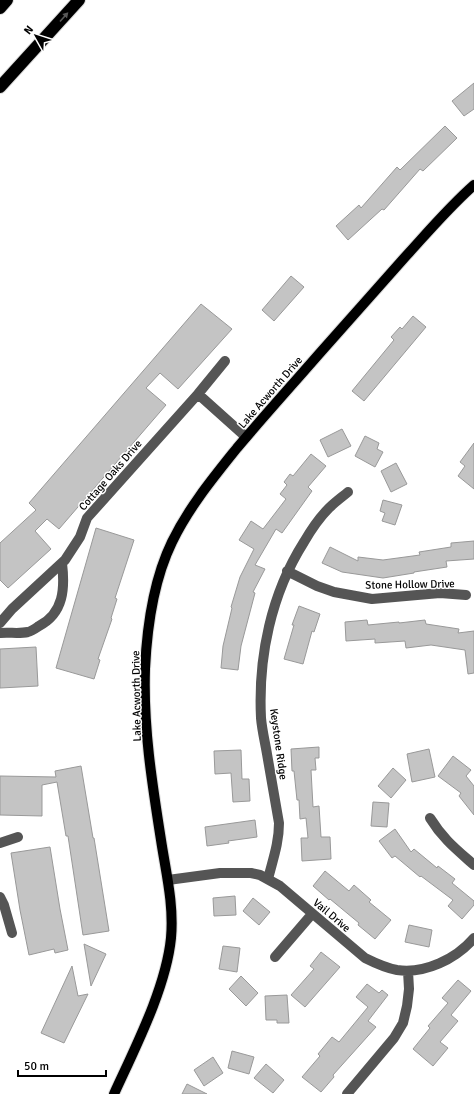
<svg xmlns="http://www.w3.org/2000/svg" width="474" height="1094" font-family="Signika,sans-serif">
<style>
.building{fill:#c4c4c4;stroke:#999}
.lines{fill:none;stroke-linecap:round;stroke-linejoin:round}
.major-casing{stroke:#dbdbdb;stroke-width:12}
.highway-casing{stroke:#dbdbdb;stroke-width:14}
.minor{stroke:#555;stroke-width:10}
.major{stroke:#000;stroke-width:10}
.highway{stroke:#000;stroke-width:12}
.oneway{fill:#595959}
.labels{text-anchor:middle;stroke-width:3;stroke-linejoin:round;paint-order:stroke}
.street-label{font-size:11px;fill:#000;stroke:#fff}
</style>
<rect width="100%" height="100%" fill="#fff"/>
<path class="building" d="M 474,83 L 474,109 L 464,116 L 452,101 Z
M 445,126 L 457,138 L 423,171 L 420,169 L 384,210 L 382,209 L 348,240 L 336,226 L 359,205 L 361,208 L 397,167 L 400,170 Z
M 291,276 L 304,287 L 274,321 L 262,310 Z
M 201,304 L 232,329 L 178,389 L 160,373 L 146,388 L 166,405 L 59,529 L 47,519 L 35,531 L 51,549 L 8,588 L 0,580 L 0,543 L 36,510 L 29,503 Z
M 413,316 L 426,327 L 364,401 L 352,391 L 394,340 L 391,337 L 400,327 L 402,329 Z
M 342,429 L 351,446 L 328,457 L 320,440 Z
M 365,436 L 379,443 L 377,449 L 383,452 L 375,467 L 355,456 Z
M 474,443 L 474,489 L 458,476 L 465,466 L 460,462 Z
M 311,454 L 326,466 L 308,487 L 312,491 L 282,533 L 276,529 L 255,565 L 265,569 L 253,592 L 255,593 L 241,646 L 238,670 L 221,668 L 223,646 L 232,608 L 231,607 L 240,577 L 254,549 L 239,540 L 251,521 L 263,529 L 286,499 L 280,494 L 287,485 L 284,482 L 290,474 L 293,476 Z
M 396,463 L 407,484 L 391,492 L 381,471 Z
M 383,500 L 402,505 L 395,525 L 382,521 L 385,513 L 380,511 Z
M 96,528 L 134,540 L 115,598 L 117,599 L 111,618 L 112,619 L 98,659 L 100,660 L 94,679 L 56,668 Z
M 474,541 L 474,559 L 446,561 L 447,567 L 414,572 L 414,573 L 383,578 L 342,572 L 322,563 L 330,547 L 358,561 L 358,557 L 383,560 L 420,555 L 419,552 L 451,547 L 451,543 Z
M 299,606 L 320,614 L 314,632 L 312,631 L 303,664 L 284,659 L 294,625 L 292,625 Z
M 367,620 L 368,625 L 399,622 L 399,623 L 425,620 L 426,624 L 459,629 L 458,633 L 474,631 L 474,673 L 468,674 L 465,650 L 431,645 L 406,648 L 405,641 L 375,643 L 375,639 L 346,641 L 345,622 Z
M 36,647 L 38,686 L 0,688 L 0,649 Z
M 319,747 L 319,758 L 315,758 L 316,770 L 311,770 L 313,807 L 319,806 L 321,837 L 330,837 L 331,859 L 302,861 L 301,838 L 308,838 L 306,818 L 300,819 L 299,800 L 297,800 L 294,771 L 292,771 L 291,749 Z
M 429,749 L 435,777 L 412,782 L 407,754 Z
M 241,750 L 242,779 L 249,779 L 250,801 L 233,802 L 231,773 L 215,774 L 214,751 Z
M 453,756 L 471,770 L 466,776 L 474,786 L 474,815 L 459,796 L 461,793 L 438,776 Z
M 81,766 L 93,838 L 94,838 L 109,931 L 83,935 L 68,836 L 66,836 L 57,782 L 42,785 L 42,816 L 0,815 L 0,776 L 56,777 L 55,771 Z
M 393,768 L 406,780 L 391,798 L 378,786 Z
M 373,802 L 389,803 L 387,827 L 371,826 Z
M 255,820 L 257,837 L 228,841 L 229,843 L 207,846 L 205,827 Z
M 395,829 L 411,852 L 414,849 L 437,868 L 438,866 L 455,879 L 452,883 L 474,901 L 474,905 L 462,919 L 448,906 L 453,900 L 421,876 L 420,877 L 395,856 L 392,858 L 379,841 Z
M 50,847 L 60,909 L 68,950 L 55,953 L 54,949 L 29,955 L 20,910 L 11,853 Z
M 325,871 L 349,891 L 354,885 L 371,900 L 369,902 L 391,920 L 375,939 L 358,925 L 359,923 L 330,899 L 329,900 L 313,886 Z
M 235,896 L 236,915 L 214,916 L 213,898 Z
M 253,898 L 270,912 L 259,925 L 243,911 Z
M 409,925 L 432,930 L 429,947 L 405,942 Z
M 84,944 L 106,954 L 91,986 Z
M 223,946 L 240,948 L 237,972 L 219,969 Z
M 321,952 L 340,967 L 305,1007 L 291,995 L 314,969 L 310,966 Z
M 72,966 L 78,996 L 88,994 L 64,1043 L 41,1033 Z
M 241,976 L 258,993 L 246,1006 L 229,989 Z
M 458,980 L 471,991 L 451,1015 L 458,1021 L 440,1042 L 448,1048 L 433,1066 L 413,1049 L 430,1028 L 428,1026 L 448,1003 L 442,998 Z
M 367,984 L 379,993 L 382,990 L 388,995 L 368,1021 L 376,1027 L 333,1075 L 334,1077 L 321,1092 L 302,1077 L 320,1056 L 318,1054 L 332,1037 L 339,1042 L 368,1007 L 356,997 Z
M 287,995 L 289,1023 L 277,1023 L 277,1020 L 266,1020 L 265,996 Z
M 232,1051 L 254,1057 L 249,1074 L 228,1068 Z
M 213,1057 L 223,1073 L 204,1086 L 194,1070 Z
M 266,1064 L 284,1080 L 273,1093 L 254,1078 Z
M 187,1084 L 207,1094 L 182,1094 Z"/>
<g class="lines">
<g class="major-casing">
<path id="major" d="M 114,1094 C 135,1048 166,988 171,938 C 174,904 166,873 161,840 C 152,783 143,726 145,669 C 147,626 153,581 172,542 C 189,507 213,478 237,448 C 264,416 292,385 319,354 C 348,321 377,289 406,256 C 428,232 449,207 474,185"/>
</g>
<g class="highway-casing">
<path id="highway" d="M 0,8 L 7,0
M 0,87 L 79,0"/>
</g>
<path class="minor" d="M 198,394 L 246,437
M 287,571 L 317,586 L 334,592 L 372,599 L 440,593 L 466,595
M 0,623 L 12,609 L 65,560 L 80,537 L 87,518 L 198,394 L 225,361
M 0,633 C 9,632 19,634 28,632 C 32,631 36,628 39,626 C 64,613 65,588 62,563
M 430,818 C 443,839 456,849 474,865
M 0,843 L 18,837
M 268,879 C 273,859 279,843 279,823 C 275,800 271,777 267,754 C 265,742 262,730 261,718 C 258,657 271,594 304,542 C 311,530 319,518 329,508 C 335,502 342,497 348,492
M 168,880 L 220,873 L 251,873 L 260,875 L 280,886 L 365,958 C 375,963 386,968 397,970 C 425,974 456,959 474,938
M 0,897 L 4,905 L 12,933
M 275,957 L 312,914
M 347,1094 L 394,1038 L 403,1023 L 407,1006 L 409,989 L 408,971"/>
<use href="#major" class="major"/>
<use href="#highway" class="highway"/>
</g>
<defs><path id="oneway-solid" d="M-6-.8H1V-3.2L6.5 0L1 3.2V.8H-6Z"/></defs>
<use class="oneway" href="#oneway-solid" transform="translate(64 17) rotate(-48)"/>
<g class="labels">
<g class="street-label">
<text transform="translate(270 392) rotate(-49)" y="4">Lake Acworth Drive</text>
<text transform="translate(110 475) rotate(-49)" y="4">Cottage Oaks Drive</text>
<text transform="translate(410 584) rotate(-1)" y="4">Stone Hollow Drive</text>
<text transform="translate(136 696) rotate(-91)" y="4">Lake Acworth Drive</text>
<text transform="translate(279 744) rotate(82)" y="4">Keystone Ridge</text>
<text transform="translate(332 915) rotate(40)" y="4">Vail Drive</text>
</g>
</g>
<g transform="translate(36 36) rotate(309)" stroke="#ffffff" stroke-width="3" paint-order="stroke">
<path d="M0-3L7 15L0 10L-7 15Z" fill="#000000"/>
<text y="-6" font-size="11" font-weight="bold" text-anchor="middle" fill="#000000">N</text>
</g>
<path d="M18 1070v6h88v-6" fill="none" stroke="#000000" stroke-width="2"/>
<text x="24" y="1070" font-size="12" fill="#000000" stroke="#ffffff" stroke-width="3" paint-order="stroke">50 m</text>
</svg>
